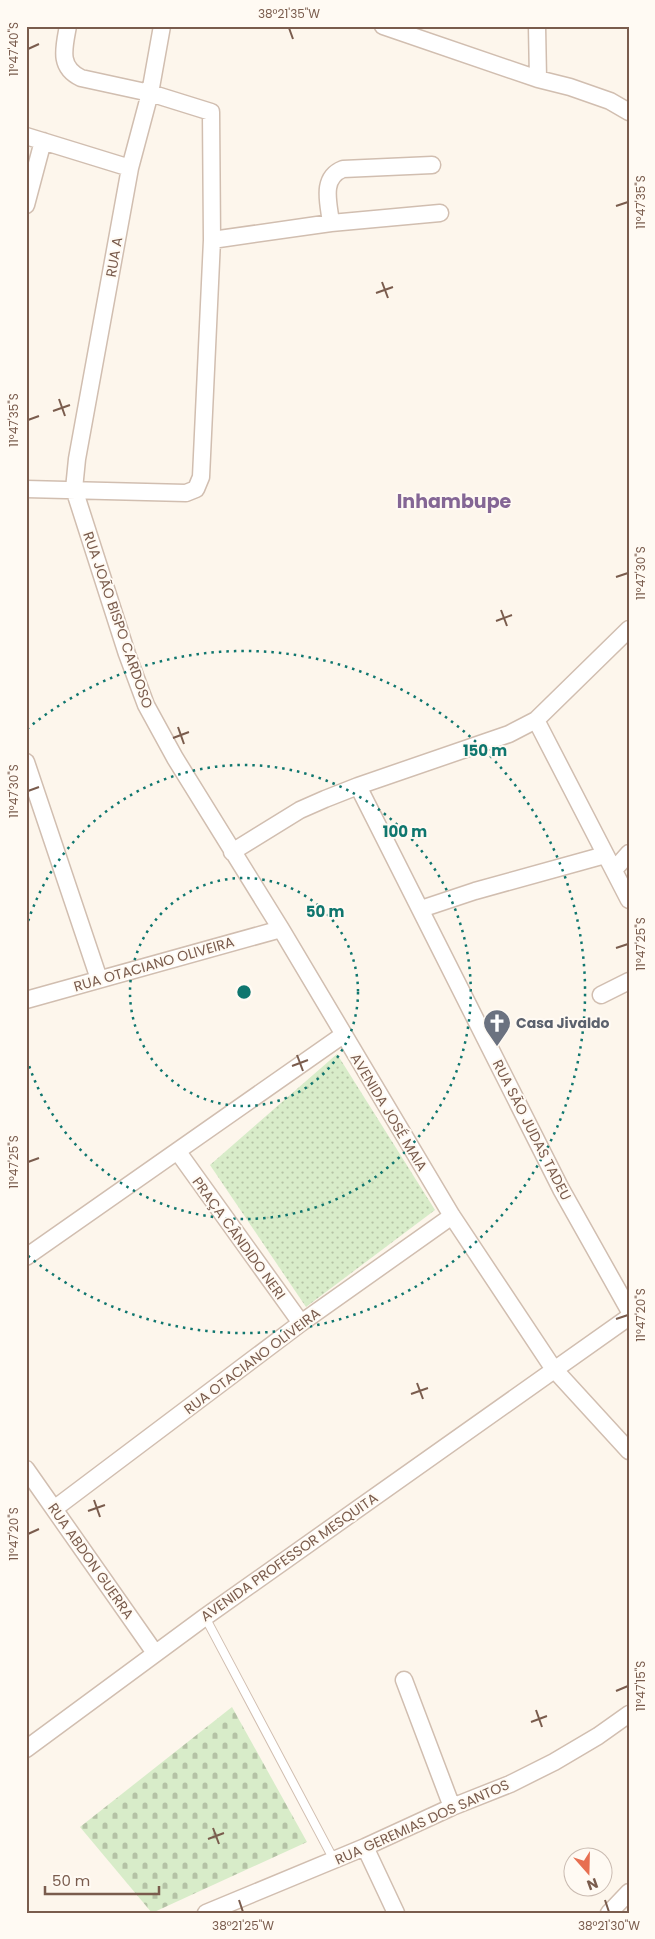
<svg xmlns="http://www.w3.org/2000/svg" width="655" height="1939" font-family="Poppins,sans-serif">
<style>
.cemetery{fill:url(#cemetery-stones)}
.park{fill:url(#park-dots)}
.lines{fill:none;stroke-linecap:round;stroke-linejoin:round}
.lane-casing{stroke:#d1beb0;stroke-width:10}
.street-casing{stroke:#d1beb0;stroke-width:19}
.lane{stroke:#fff;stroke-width:8}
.street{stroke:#fff;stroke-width:16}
.ticks{fill:none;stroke:#7a5c4d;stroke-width:2}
.ring{fill:none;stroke:#0f766e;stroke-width:2.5;stroke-dasharray:2.5 5}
.labels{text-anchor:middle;stroke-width:4;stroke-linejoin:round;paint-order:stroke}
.street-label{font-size:14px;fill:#7a5c4d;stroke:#fffaf3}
.worship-label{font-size:14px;font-weight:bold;fill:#5b616d;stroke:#fffaf3;text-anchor:start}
.district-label{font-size:19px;font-weight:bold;fill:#846695;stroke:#fffaf3}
.centre{fill:#0f766e;stroke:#fffaf3;stroke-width:2.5}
.ring-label{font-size:15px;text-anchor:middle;font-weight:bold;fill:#0f766e;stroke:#fffaf3;stroke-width:4;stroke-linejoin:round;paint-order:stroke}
.neatline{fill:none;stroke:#7a5c4d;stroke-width:2}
.ticks-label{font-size:12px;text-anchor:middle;fill:#7a5c4d}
</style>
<defs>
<pattern id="cemetery-stones" width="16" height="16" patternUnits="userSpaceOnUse" patternTransform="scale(1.25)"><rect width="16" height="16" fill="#d8ecc9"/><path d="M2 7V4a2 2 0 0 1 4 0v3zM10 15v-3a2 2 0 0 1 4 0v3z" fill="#b4c2a5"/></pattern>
<pattern id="park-dots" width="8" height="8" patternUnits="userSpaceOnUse" patternTransform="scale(1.25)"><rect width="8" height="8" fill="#d8ecc9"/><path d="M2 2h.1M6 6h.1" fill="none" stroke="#b4c2a5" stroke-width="1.8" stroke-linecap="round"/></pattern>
</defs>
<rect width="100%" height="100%" fill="#fdf6ec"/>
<path class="cemetery" d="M 232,1707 L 307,1842 L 152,1913 L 80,1827 Z"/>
<path class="park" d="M 337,1054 L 435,1210 L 306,1307 L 210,1165 Z"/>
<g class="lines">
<g class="lane-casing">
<path id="lane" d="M 205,1617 L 334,1860"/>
</g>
<g class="street-casing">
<path id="street" d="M 162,26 L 150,93 L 130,168 L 77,459 L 74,489 L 127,654 L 146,705 L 175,758 L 281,929 L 452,1216 L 553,1368 L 629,1451
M 383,26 L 538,79 L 570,87 L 610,101 L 629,112
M 537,26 L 538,79
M 26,136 L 130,168
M 26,205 L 43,141
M 331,223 C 329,204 320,178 343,169 L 432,165
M 212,240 L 331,223 L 440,213
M 26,489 L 186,493 L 196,489 L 201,477 L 212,240 L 211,112 L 150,93 L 81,78 C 58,67 64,48 68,26
M 536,720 L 629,900
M 26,762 L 99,979
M 358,786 L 561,1189 L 629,1310
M 232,852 L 300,810 L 325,799 L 358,786 L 509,734 L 536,720 L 629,629
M 614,870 L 629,853
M 421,909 L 475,891 L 605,855
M 601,995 L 629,981
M 26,1000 L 281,929
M 178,1152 L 301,1323
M 26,1257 L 343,1035
M 26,1469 L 155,1653
M 54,1509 L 301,1323 L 452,1216
M 404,1680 L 452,1807
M 26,1749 L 205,1617 L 629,1317
M 365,1847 L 396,1913
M 206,1913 L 365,1847 L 452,1807 L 510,1784 L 554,1762 L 598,1736 L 629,1714
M 609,1913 L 629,1892"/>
</g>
<use href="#lane" class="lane"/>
<use href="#street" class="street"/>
</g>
<path class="ticks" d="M 289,28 L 293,39M 28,49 L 39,44M 616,206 L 628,202M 382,282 L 388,298M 376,293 L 393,287M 59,399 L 65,416M 53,411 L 70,405M 28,420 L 39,416M 616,577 L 628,573M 501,610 L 507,626M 496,621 L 512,615M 178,727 L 184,744M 173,738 L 189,732M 28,791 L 39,787M 616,948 L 628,944M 297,1055 L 303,1071M 292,1066 L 308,1060M 28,1162 L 39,1158M 616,1319 L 628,1315M 417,1383 L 423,1399M 411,1394 L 428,1388M 94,1500 L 100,1517M 88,1511 L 105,1505M 28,1534 L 39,1529M 616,1691 L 628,1686M 536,1710 L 542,1727M 531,1722 L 547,1716M 213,1828 L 219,1844M 208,1839 L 224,1833M 239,1900 L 243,1912M 605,1900 L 609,1912"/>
<g class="ring">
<circle cx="244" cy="992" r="114"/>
<path d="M26 928A227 227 0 1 1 26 1056"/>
<path d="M27 729A341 341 0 1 1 27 1255"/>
</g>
<defs>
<g id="church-pin" transform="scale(1.4375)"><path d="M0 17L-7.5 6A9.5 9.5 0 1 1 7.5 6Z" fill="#6b7280" stroke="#fffaf3"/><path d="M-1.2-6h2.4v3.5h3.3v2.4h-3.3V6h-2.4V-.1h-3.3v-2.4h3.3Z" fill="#fff"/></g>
</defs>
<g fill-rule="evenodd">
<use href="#church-pin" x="497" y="1023"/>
</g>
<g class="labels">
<g class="street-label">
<text transform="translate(114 257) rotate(-80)" y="5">RUA A</text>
<text transform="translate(118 620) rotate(71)" y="5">RUA JOÃO BISPO CARDOSO</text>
<text transform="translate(154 964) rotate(-16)" y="5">RUA OTACIANO OLIVEIRA</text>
<text transform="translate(389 1112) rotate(59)" y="5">AVENIDA JOSÉ MAIA</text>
<text transform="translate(532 1130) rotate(63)" y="5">RUA SÃO JUDAS TADEU</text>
<text transform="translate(239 1238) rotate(54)" y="5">PRAÇA CÂNDIDO NERI</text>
<text transform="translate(252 1361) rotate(-37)" y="5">RUA OTACIANO OLIVEIRA</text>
<text transform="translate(289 1557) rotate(-35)" y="5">AVENIDA PROFESSOR MESQUITA</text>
<text transform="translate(91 1561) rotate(55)" y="5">RUA ABDON GUERRA</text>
<text transform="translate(422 1822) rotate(-24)" y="5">RUA GEREMIAS DOS SANTOS</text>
</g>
<g class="worship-label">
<text x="516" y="1028">Casa Jivaldo</text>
</g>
<g class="district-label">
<text x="454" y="508">Inhambupe</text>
</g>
</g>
<circle cx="244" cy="992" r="8" class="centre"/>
<g class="ring-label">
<text x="485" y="756">150 m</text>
<text x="405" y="837">100 m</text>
<text x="325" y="917">50 m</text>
</g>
<rect width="655" height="1939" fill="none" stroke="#fffaf3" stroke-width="55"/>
<g transform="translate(588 1872) rotate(160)"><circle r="24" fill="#fffaf3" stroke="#cabbb1"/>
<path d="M0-4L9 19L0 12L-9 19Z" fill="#e76f51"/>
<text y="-8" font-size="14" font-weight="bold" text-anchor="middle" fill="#7a5c4d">N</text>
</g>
<path d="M45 1886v8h114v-8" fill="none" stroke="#7a5c4d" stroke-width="2.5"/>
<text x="52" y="1886" font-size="15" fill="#7a5c4d" stroke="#fffaf3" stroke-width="4" paint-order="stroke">50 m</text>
<rect x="28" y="28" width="600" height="1884" class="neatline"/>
<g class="ticks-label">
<text x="289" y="18">38°21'35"W</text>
<text transform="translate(14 49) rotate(-90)" y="4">11°47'40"S</text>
<text transform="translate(641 202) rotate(-90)" y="4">11°47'35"S</text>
<text transform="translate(14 420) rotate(-90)" y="4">11°47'35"S</text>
<text transform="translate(641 573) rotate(-90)" y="4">11°47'30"S</text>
<text transform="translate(14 791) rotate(-90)" y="4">11°47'30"S</text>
<text transform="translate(641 944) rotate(-90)" y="4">11°47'25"S</text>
<text transform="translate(14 1162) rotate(-90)" y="4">11°47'25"S</text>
<text transform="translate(641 1315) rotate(-90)" y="4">11°47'20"S</text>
<text transform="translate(14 1534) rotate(-90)" y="4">11°47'20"S</text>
<text transform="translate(641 1686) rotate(-90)" y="4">11°47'15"S</text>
<text x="243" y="1930">38°21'25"W</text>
<text x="609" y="1930">38°21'30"W</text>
</g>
</svg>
